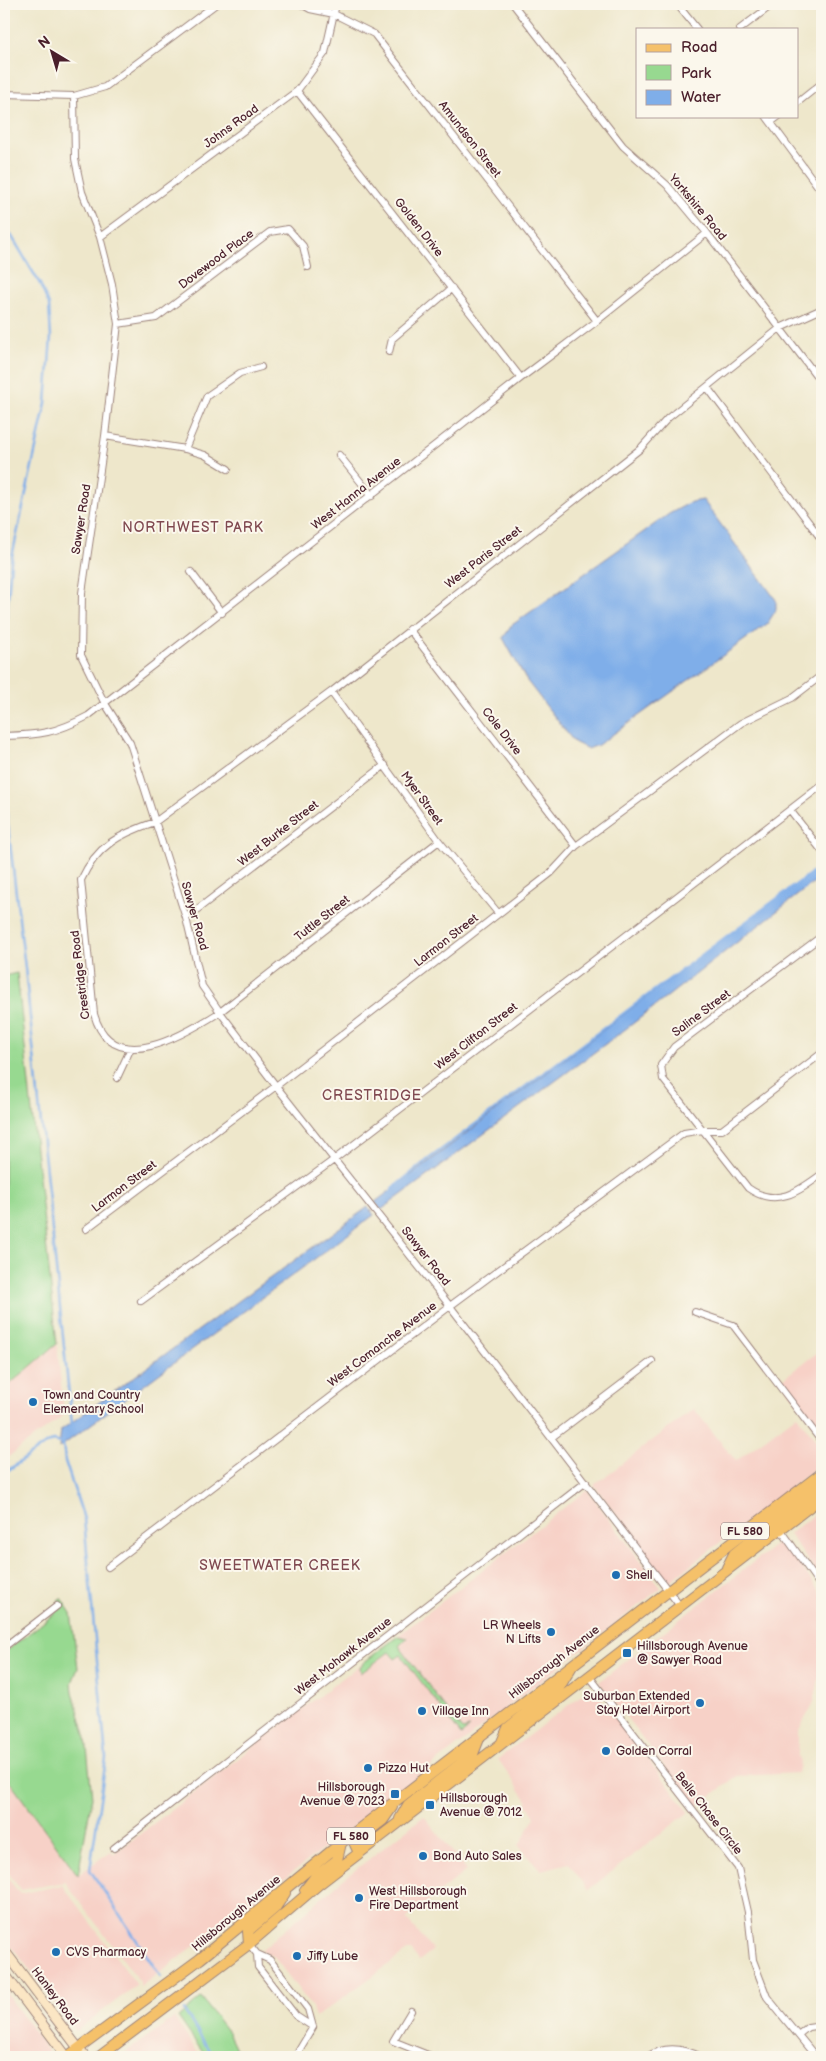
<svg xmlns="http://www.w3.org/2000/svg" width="826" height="2061" font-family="'Balsamiq Sans',sans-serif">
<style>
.built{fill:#f7d1c7}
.green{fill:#97d990;stroke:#707c5e}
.water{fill:#7faee9;stroke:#64668a}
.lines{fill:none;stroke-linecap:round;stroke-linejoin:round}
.stream{stroke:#7faee9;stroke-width:2.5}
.street-casing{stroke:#9c837b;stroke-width:8}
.secondary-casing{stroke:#9c837b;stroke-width:11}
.primary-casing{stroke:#9c837b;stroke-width:12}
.street{stroke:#fff;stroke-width:6}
.secondary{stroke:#fbe6c4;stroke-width:9}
.primary{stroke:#f5c16b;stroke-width:10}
.poi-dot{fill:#1f6fb2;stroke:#fbf7ec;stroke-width:2}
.labels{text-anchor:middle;stroke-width:4;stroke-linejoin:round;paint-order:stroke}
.shield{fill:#fbf7ec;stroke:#7f6065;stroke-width:1}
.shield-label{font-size:11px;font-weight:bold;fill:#4a1f2b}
.street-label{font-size:12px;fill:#4a1f2b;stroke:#fbf7ec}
.poi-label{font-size:12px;fill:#4a1f2b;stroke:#fbf7ec;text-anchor:start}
.neighbourhood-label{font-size:14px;letter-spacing:1px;fill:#804950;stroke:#fbf7ec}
</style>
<rect width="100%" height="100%" fill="#fbf7ec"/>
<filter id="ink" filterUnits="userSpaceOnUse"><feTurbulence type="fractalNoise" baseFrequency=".02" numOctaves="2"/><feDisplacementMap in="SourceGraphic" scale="10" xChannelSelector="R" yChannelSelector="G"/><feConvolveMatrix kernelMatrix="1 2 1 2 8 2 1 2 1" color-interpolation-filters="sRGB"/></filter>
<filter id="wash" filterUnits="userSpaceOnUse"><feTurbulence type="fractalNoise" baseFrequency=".0096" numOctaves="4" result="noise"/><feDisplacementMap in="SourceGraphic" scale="20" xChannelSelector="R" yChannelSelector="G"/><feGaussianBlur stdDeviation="1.12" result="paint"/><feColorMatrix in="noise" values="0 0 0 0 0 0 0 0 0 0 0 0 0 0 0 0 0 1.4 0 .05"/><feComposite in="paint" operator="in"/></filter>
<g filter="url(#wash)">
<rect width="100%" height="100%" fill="#eee7cb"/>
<path class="built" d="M 57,1344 L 64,1415 L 4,1460 L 4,1389 Z
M 822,1349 L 822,1435 L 781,1380 Z
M 694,1409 L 736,1461 L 797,1415 L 822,1449 L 822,1463 L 668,1583 L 594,1485 Z
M 587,1490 L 661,1588 L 367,1816 L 140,1987 L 140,1982 L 65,1882 L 21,1890 L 4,1867 L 4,1774 L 78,1875 L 111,1851 L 114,1854 Z
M 822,1509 L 822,1580 L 789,1534 Z
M 782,1540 L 822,1595 L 822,1663 L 814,1702 L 798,1732 L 798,1757 L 800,1763 L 798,1773 L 737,1776 L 696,1807 L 599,1682 Z
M 592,1687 L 689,1812 L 588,1890 L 569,1863 L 541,1870 L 519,1846 L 535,1817 L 526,1802 L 528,1802 L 498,1759 Z
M 424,1816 L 467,1870 L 406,1919 L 433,1950 L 419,1961 L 412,1951 L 407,1951 L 315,2018 L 312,2007 L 274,1957 L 261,1950 L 345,1878 Z
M 4,1873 L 20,1894 L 62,1885 L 137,1985 L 76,2031 L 4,1936 Z
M 4,1990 L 49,2052 L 42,2057 L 4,2057 Z
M 174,2018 L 201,2057 L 119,2057 Z"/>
<path class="green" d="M 17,973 L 57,1344 L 4,1389 L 4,976 Z
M 61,1598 L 71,1613 L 78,1668 L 72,1683 L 73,1692 L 86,1738 L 92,1797 L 78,1875 L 4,1774 L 4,1653 L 63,1607 L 58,1600 Z
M 398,1636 L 407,1638 L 399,1646 L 462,1730 L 470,1728 L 461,1735 L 401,1655 L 395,1659 L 389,1652 L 361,1673 L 360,1667 L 363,1663 Z
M 201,1998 L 228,2032 L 240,2057 L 206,2057 L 178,2017 Z"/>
<path class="water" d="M 703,500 L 776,600 L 776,610 L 767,624 L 598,745 L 588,749 L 574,742 L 527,681 L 503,638 L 512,625 L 669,514 L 691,502 Z
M 822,865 L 822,876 L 631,1025 L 381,1210 L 375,1202 Z
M 368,1207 L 374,1215 L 59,1448 L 61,1430 Z"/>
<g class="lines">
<path class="stream" d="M 4,647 L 11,561 L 46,403 L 51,337 L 49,305 L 40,284 L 11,235
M 4,794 L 25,968 L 72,1424
M 392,1189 L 422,1164 L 822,865
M 63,1443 L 65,1461 L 84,1519 L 106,1758 L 90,1870 L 161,1977
M 4,1473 L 47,1443 L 54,1441 L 62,1444
M 184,2010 L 213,2057"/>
</g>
</g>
<g filter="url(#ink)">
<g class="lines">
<g class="street-casing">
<path id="street" d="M 301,4 L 310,9 L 334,14 L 374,34 L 597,321
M 513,4 L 623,146 L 667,185 L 707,233 L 822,383
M 677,4 L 697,29
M 740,29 L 773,4
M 297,91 L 521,378
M 4,94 L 74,96 L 105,87 L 216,4
M 74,96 L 75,159 L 82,192 L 100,237 L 112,284 L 118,324 L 105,436 L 82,593 L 81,655 L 104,702 L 130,743 L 186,918 L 202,986 L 220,1012 L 276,1086 L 450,1306 L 680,1606
M 797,103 L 822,83
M 766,116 L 822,192
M 771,122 L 779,116
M 100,237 L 297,91 L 325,53 L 336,4
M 118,324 L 156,318 L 270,232 L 288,229 L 303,246 L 308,267
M 389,352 L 392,339 L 452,288
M 707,387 L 822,540
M 105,436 L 185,449 L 205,455 L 228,469
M 185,449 L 207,396 L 240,373 L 261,367
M 339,455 L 372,496
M 191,572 L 222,613
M 409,629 L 576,846
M 331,692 L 439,841 L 498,913
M 4,736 C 40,735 56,733 88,716 L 521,378 L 597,321 L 707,233
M 790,810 L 822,851
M 439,841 L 220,1012 C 184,1035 112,1079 94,1014 L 81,880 C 97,845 120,834 155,822 L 331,692 L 640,449 L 668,418 L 780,328 L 822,309
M 186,918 L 385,765
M 822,936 L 674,1047 L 661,1065 L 663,1079 L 748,1188 C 776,1208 798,1192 822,1174
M 117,1078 L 130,1050
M 86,1229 L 276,1086 L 551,873 L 576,846 L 741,723 L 792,698 L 822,675
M 141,1301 L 335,1159 L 822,785
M 695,1312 L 733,1325 L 822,1442
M 552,1437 L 652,1361
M 781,1530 L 822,1588
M 108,1567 L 450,1306 L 684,1133 L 703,1130 L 722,1130 L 822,1053
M 4,1647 L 57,1606
M 589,1676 L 738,1868 L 748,1912 L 753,1960 L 767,1997 L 816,2057
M 114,1848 L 586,1482
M 249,1944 L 257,1954 L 270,1960 L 308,2009 L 313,2027 L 295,2057
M 257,1954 L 258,1967 L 296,2016 L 313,2027
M 411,2011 L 393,2041 L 433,2057
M 798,2035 L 808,2027 L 815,2026 L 822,2032
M 647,2057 C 664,2046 683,2048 701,2057"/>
</g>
<g class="secondary-casing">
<path id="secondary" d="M 4,1950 L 85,2057
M 4,1973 L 67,2057"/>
</g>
<g class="primary-casing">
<path id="primary" d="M 781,1529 L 790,1510 L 822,1484
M 727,1568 L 734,1554 L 775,1521 L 783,1503
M 502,1742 L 508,1728 L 560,1686 L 572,1666
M 400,1819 L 408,1805 L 473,1754 L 480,1736
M 359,1853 L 354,1842 L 383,1820 L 392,1807
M 305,1890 L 315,1877 L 337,1860 L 341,1843
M 249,1944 L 248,1931 L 275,1908 L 285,1893
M 67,2057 L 200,1959 L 341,1843 L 822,1473
M 99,2057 L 249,1944 L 319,1884 L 822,1497"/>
</g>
<use href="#street" class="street"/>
<use href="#secondary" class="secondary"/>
<use href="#primary" class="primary"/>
</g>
</g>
<g class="poi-dot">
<circle cx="33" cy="1402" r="5"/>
<circle cx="616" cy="1575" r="5"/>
<circle cx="551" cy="1632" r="5"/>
<rect x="622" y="1648" width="10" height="10" rx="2.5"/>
<circle cx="700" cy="1703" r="5"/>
<circle cx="422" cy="1711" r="5"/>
<circle cx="606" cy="1751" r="5"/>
<circle cx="368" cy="1768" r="5"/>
<rect x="390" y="1789" width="10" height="10" rx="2.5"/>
<rect x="425" y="1800" width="10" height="10" rx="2.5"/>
<circle cx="423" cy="1856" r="5"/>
<circle cx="359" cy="1898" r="5"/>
<circle cx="56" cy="1952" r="5"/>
<circle cx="297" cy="1956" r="5"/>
</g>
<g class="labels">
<g class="shield">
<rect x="721" y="1522.5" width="48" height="17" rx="4"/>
<rect x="327" y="1827.5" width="48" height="17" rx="4"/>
</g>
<g class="shield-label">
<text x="745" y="1535">FL 580</text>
<text x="351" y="1840">FL 580</text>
</g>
<g class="street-label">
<text transform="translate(231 126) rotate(-36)" y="4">Johns Road</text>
<text transform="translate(470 139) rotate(52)" y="4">Amundson Street</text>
<text transform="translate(698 207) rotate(50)" y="4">Yorkshire Road</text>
<text transform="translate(419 227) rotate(52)" y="4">Golden Drive</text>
<text transform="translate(216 259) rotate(-37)" y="4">Dovewood Place</text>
<text transform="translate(356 493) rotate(-38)" y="4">West Hanna Avenue</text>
<text transform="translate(81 519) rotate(-81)" y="4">Sawyer Road</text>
<text transform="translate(483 557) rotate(-38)" y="4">West Paris Street</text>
<text transform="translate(502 731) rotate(52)" y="4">Cole Drive</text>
<text transform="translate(422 798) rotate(54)" y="4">Myer Street</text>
<text transform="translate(278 833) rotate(-38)" y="4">West Burke Street</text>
<text transform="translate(195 916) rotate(74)" y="4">Sawyer Road</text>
<text transform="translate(322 918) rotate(-38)" y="4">Tuttle Street</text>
<text transform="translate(446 940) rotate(-38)" y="4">Larmon Street</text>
<text transform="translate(80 975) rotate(-97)" y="4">Crestridge Road</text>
<text transform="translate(701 1013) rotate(-37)" y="4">Saline Street</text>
<text transform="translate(476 1036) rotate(-38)" y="4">West Clifton Street</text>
<text transform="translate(124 1186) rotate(-37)" y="4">Larmon Street</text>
<text transform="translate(426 1256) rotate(52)" y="4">Sawyer Road</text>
<text transform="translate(382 1344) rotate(-37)" y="4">West Comanche Avenue</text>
<text transform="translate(343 1656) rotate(-38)" y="4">West Mohawk Avenue</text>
<text transform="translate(554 1662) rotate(-38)" y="4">Hillsborough Avenue</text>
<text transform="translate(709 1813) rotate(52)" y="4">Belle Chase Circle</text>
<text transform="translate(236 1913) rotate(-40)" y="4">Hillsborough Avenue</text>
<text transform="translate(55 1996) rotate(53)" y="4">Hanley Road</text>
</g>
<g class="poi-label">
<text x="43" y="1399">Town and Country<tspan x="43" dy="14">Elementary School</tspan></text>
<text x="626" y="1579">Shell</text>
<text x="541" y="1629" text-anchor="end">LR Wheels<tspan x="541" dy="14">N Lifts</tspan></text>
<text x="637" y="1650">Hillsborough Avenue<tspan x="637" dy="14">@ Sawyer Road</tspan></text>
<text x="690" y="1700" text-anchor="end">Suburban Extended<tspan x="690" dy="14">Stay Hotel Airport</tspan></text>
<text x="432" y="1715">Village Inn</text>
<text x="616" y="1755">Golden Corral</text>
<text x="378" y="1772">Pizza Hut</text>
<text x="385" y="1791" text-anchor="end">Hillsborough<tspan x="385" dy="14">Avenue @ 7023</tspan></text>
<text x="440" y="1802">Hillsborough<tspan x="440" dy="14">Avenue @ 7012</tspan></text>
<text x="433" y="1860">Bond Auto Sales</text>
<text x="369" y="1895">West Hillsborough<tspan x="369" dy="14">Fire Department</tspan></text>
<text x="66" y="1956">CVS Pharmacy</text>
<text x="307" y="1960">Jiffy Lube</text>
</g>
<g class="neighbourhood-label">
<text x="193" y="532">NORTHWEST PARK</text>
<text x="372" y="1100">CRESTRIDGE</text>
<text x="280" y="1570">SWEETWATER CREEK</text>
</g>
</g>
<rect width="826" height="2061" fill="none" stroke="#fbf7ec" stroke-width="20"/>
<rect x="636" y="28" width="162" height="90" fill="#fbf7ec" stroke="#b4a19f"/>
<rect x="646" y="44" width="25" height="8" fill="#f5c16b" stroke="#b4a19f"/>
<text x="681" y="52" font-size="15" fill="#4a1f2b">Road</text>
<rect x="646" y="65" width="25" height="15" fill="#97d990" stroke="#b4a19f"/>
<text x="681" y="78" font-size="15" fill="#4a1f2b">Park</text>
<rect x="646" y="90" width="25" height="15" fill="#7faee9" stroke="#b4a19f"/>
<text x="681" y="102" font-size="15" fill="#4a1f2b">Water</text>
<g transform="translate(52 52) rotate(322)" stroke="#fbf7ec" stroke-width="4" paint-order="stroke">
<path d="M0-4L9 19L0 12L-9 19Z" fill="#4a1f2b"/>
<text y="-8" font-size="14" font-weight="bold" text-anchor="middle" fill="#4a1f2b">N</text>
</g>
</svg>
